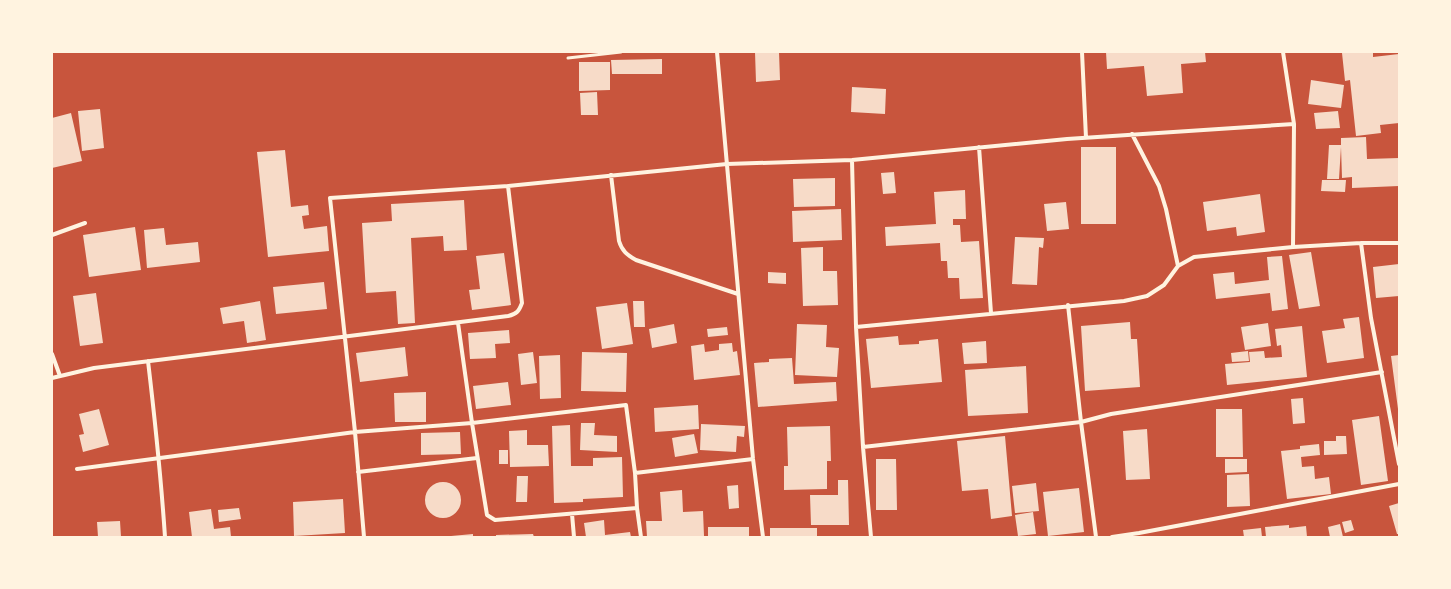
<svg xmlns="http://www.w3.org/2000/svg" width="1451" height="589" font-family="'Asap Condensed',sans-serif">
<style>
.building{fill:#f7dbc8}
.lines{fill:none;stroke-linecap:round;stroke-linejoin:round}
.service{stroke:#fff3e0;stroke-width:3}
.minor{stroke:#fff3e0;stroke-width:4}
</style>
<rect width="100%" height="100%" fill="#c8553d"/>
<path class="building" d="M 755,52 L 779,52 L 780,80 L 756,82 Z
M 1106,52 L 1205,52 L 1206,62 L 1181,64 L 1183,93 L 1147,96 L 1144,66 L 1107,69 Z
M 1350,52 L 1373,52 L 1373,57 L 1399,54 L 1399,123 L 1380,125 L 1381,133 L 1356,136 L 1350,80 L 1345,81 L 1342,53 Z
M 662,59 L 662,74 L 612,74 L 611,60 Z
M 579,62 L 610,62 L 610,90 L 579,91 Z
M 1311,80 L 1344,85 L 1341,108 L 1308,104 Z
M 852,87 L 886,89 L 885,114 L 851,112 Z
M 597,92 L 598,115 L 581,115 L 580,93 Z
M 100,109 L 104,148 L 82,151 L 78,111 Z
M 1338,111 L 1340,128 L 1316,129 L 1314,113 Z
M 71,113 L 82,161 L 52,168 L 52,118 Z
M 1366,137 L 1367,159 L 1399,158 L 1399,186 L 1352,188 L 1352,177 L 1342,178 L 1341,147 L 1339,179 L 1327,179 L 1329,145 L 1341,145 L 1341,138 Z
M 1081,147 L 1116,147 L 1116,224 L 1081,224 Z
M 285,150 L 291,207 L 308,205 L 309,215 L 302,216 L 304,229 L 327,226 L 329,251 L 268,257 L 257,152 Z
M 894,172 L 896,193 L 883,194 L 881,173 Z
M 835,178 L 835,206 L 794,207 L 793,179 Z
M 1322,180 L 1346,180 L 1345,192 L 1321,191 Z
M 965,190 L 966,219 L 953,219 L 953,225 L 960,225 L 961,242 L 979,241 L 983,298 L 960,299 L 959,278 L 948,278 L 947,261 L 941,261 L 940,243 L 886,246 L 885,227 L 936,224 L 934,192 Z
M 1260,194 L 1265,232 L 1237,236 L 1236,227 L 1207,231 L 1203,202 Z
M 464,200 L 467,250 L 444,251 L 443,236 L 411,238 L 415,323 L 398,324 L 396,291 L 366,293 L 362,223 L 392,221 L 391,204 Z
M 1066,202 L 1069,229 L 1047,231 L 1044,204 Z
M 841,209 L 842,240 L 793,242 L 792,211 Z
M 135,227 L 141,270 L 89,277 L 83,235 Z
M 164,228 L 166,245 L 198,242 L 200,262 L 147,268 L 144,230 Z
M 1015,237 L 1044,238 L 1043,248 L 1039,247 L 1037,285 L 1012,284 Z
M 823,247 L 823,271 L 837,271 L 838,305 L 803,306 L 801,248 Z
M 1311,252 L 1320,306 L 1299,309 L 1289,255 Z
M 504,253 L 511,305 L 472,310 L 469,290 L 480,289 L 476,256 Z
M 1282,256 L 1288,309 L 1272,311 L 1270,293 L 1216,299 L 1213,274 L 1234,272 L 1235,284 L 1269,280 L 1267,257 Z
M 1399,264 L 1399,296 L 1376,298 L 1373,267 Z
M 768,272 L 786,273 L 786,284 L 768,283 Z
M 324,282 L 327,309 L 276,314 L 273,287 Z
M 96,293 L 103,343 L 80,346 L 73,296 Z
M 260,301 L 266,340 L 247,343 L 244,321 L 223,324 L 220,308 Z
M 633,301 L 644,301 L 645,327 L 634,327 Z
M 627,303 L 633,344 L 602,349 L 596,307 Z
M 1359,317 L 1364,358 L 1327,363 L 1322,331 L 1345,328 L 1343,319 Z
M 1130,322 L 1131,339 L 1137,339 L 1140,387 L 1085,391 L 1081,326 Z
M 1268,323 L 1271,346 L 1245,350 L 1241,327 Z
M 674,324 L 677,343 L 652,348 L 649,329 Z
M 797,324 L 827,325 L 826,347 L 839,348 L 837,377 L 795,375 Z
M 1302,326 L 1307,377 L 1227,385 L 1225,364 L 1250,362 L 1249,352 L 1264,351 L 1265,358 L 1282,357 L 1281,345 L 1277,346 L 1275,329 Z
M 727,327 L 728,335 L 708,337 L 707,329 Z
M 509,330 L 510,343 L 495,344 L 496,358 L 470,359 L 468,333 Z
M 898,336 L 899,345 L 919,344 L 919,341 L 938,339 L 942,382 L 871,388 L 866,339 Z
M 986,341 L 987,363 L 964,364 L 962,343 Z
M 732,343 L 733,352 L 737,351 L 740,375 L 694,380 L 691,346 L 704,344 L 705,352 L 719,350 L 719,344 Z
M 405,347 L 408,376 L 360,382 L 356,353 Z
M 1248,351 L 1249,361 L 1232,362 L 1231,353 Z
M 533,352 L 537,383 L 521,385 L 518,354 Z
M 582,352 L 627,353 L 626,392 L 581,391 Z
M 560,355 L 561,398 L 540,399 L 539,356 Z
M 1399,355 L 1399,409 L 1398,409 L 1391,356 Z
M 792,358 L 794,384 L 836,382 L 837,401 L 758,407 L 754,363 L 769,362 L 769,359 Z
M 1026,366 L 1028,413 L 968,416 L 965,370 Z
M 508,382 L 511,405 L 476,409 L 473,386 Z
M 426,392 L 426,422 L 395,422 L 394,393 Z
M 1303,398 L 1305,423 L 1293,424 L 1291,399 Z
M 698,405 L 699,429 L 655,432 L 654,408 Z
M 99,409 L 109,445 L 83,452 L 79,435 L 84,434 L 79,414 Z
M 1216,409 L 1242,409 L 1243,457 L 1216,457 Z
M 1379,416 L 1388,481 L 1361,485 L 1352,420 Z
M 581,423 L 595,423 L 594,435 L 617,436 L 617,452 L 580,450 Z
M 701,424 L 745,426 L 744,437 L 737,436 L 736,452 L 700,450 Z
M 570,425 L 571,466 L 593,466 L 593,458 L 622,457 L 623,497 L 583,499 L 583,502 L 554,503 L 552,426 Z
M 830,426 L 831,461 L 827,461 L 827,489 L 784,490 L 784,466 L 788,466 L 787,427 Z
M 1147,429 L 1150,479 L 1126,480 L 1123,431 Z
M 527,430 L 527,445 L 548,445 L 549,466 L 510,467 L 509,431 Z
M 460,432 L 461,454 L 421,455 L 421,433 Z
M 694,434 L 698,453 L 675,457 L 672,438 Z
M 1005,436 L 1012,516 L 991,519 L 988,489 L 962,491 L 957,441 Z
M 1336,436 L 1346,436 L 1347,454 L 1324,455 L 1324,441 L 1336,441 Z
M 1319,444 L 1320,455 L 1301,457 L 1302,467 L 1314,466 L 1315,479 L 1329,477 L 1331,494 L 1287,499 L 1281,451 L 1300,449 L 1300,446 Z
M 499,450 L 508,450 L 508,464 L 499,464 Z
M 876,459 L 896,459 L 897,510 L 876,510 Z
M 1225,459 L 1247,459 L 1247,472 L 1225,473 Z
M 1249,474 L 1250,506 L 1227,507 L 1227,475 Z
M 517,476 L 528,476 L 527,502 L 516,502 Z
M 838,480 L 848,480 L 849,525 L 811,525 L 810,495 L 838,495 Z
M425 500a18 18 0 1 1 36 0a18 18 0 1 1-36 0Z
M 1036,483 L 1039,511 L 1015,513 L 1012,486 Z
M 738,485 L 739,508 L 729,509 L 727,486 Z
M 1079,488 L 1084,532 L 1048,536 L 1043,492 Z
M 682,490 L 683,512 L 703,511 L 704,536 L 647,537 L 646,521 L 662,521 L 660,492 Z
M 343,499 L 345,533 L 294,536 L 293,502 Z
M 1399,503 L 1399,534 L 1397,534 L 1389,506 Z
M 239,508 L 241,519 L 219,522 L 218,510 Z
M 211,509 L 214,529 L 230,527 L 231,537 L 192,537 L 189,512 Z
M 1033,512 L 1036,534 L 1018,536 L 1015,515 Z
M 604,520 L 605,535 L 630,532 L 631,537 L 586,537 L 584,523 Z
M 1351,520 L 1354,530 L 1345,533 L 1342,522 Z
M 120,521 L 121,537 L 98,537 L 97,522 Z
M 1340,524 L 1343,537 L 1330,537 L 1328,527 Z
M 1289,525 L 1289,528 L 1306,526 L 1307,537 L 1266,537 L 1265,527 Z
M 708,527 L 749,527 L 749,537 L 708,537 Z
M 770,528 L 817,528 L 817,537 L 770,537 Z
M 1261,528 L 1262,537 L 1244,537 L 1243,530 Z
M 473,534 L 473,537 L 451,537 L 451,536 Z
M 533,534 L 534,537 L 496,537 L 496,535 Z"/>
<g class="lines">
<path class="service" d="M 568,58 L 621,52"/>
<path class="minor" d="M 717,52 L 753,459 L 763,537
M 1082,52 L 1086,138
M 1283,52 L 1294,124 L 1293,247
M 1132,134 L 1159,186 L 1166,209 L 1178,266
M 979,147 L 991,313
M 852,160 L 856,327 L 863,447 L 871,537
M 611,175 L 619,241 C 622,251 627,255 636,260 L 738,294
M 52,235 L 85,223
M 1361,243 L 1371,318 L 1399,464
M 1068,305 L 1081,422 L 1096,537
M 458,323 L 472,423 L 626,405 L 635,473 L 637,508 L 641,537
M 856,327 L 1124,301 L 1147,296 L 1164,285 L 1178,266 L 1194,257 L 1293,247 L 1361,243 L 1399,243
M 52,354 L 60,376
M 148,361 C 155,420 161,478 165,537
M 52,378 L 94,368 L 508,316 C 517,314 519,311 522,303 L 508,186
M 863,447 L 1081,422 L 1111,414 L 1382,372
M 77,469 L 355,432 L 472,423 L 487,515 L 495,520 L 637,508
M 358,472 L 477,458
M 635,473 L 753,459
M 572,514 L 574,537
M 364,537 L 355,432 L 330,198 L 508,186 L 727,164 L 852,160 L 1067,139 L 1294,124
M 1112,537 L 1139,533 L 1399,484"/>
</g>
<rect width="1451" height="589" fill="none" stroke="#fff3e0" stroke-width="106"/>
</svg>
